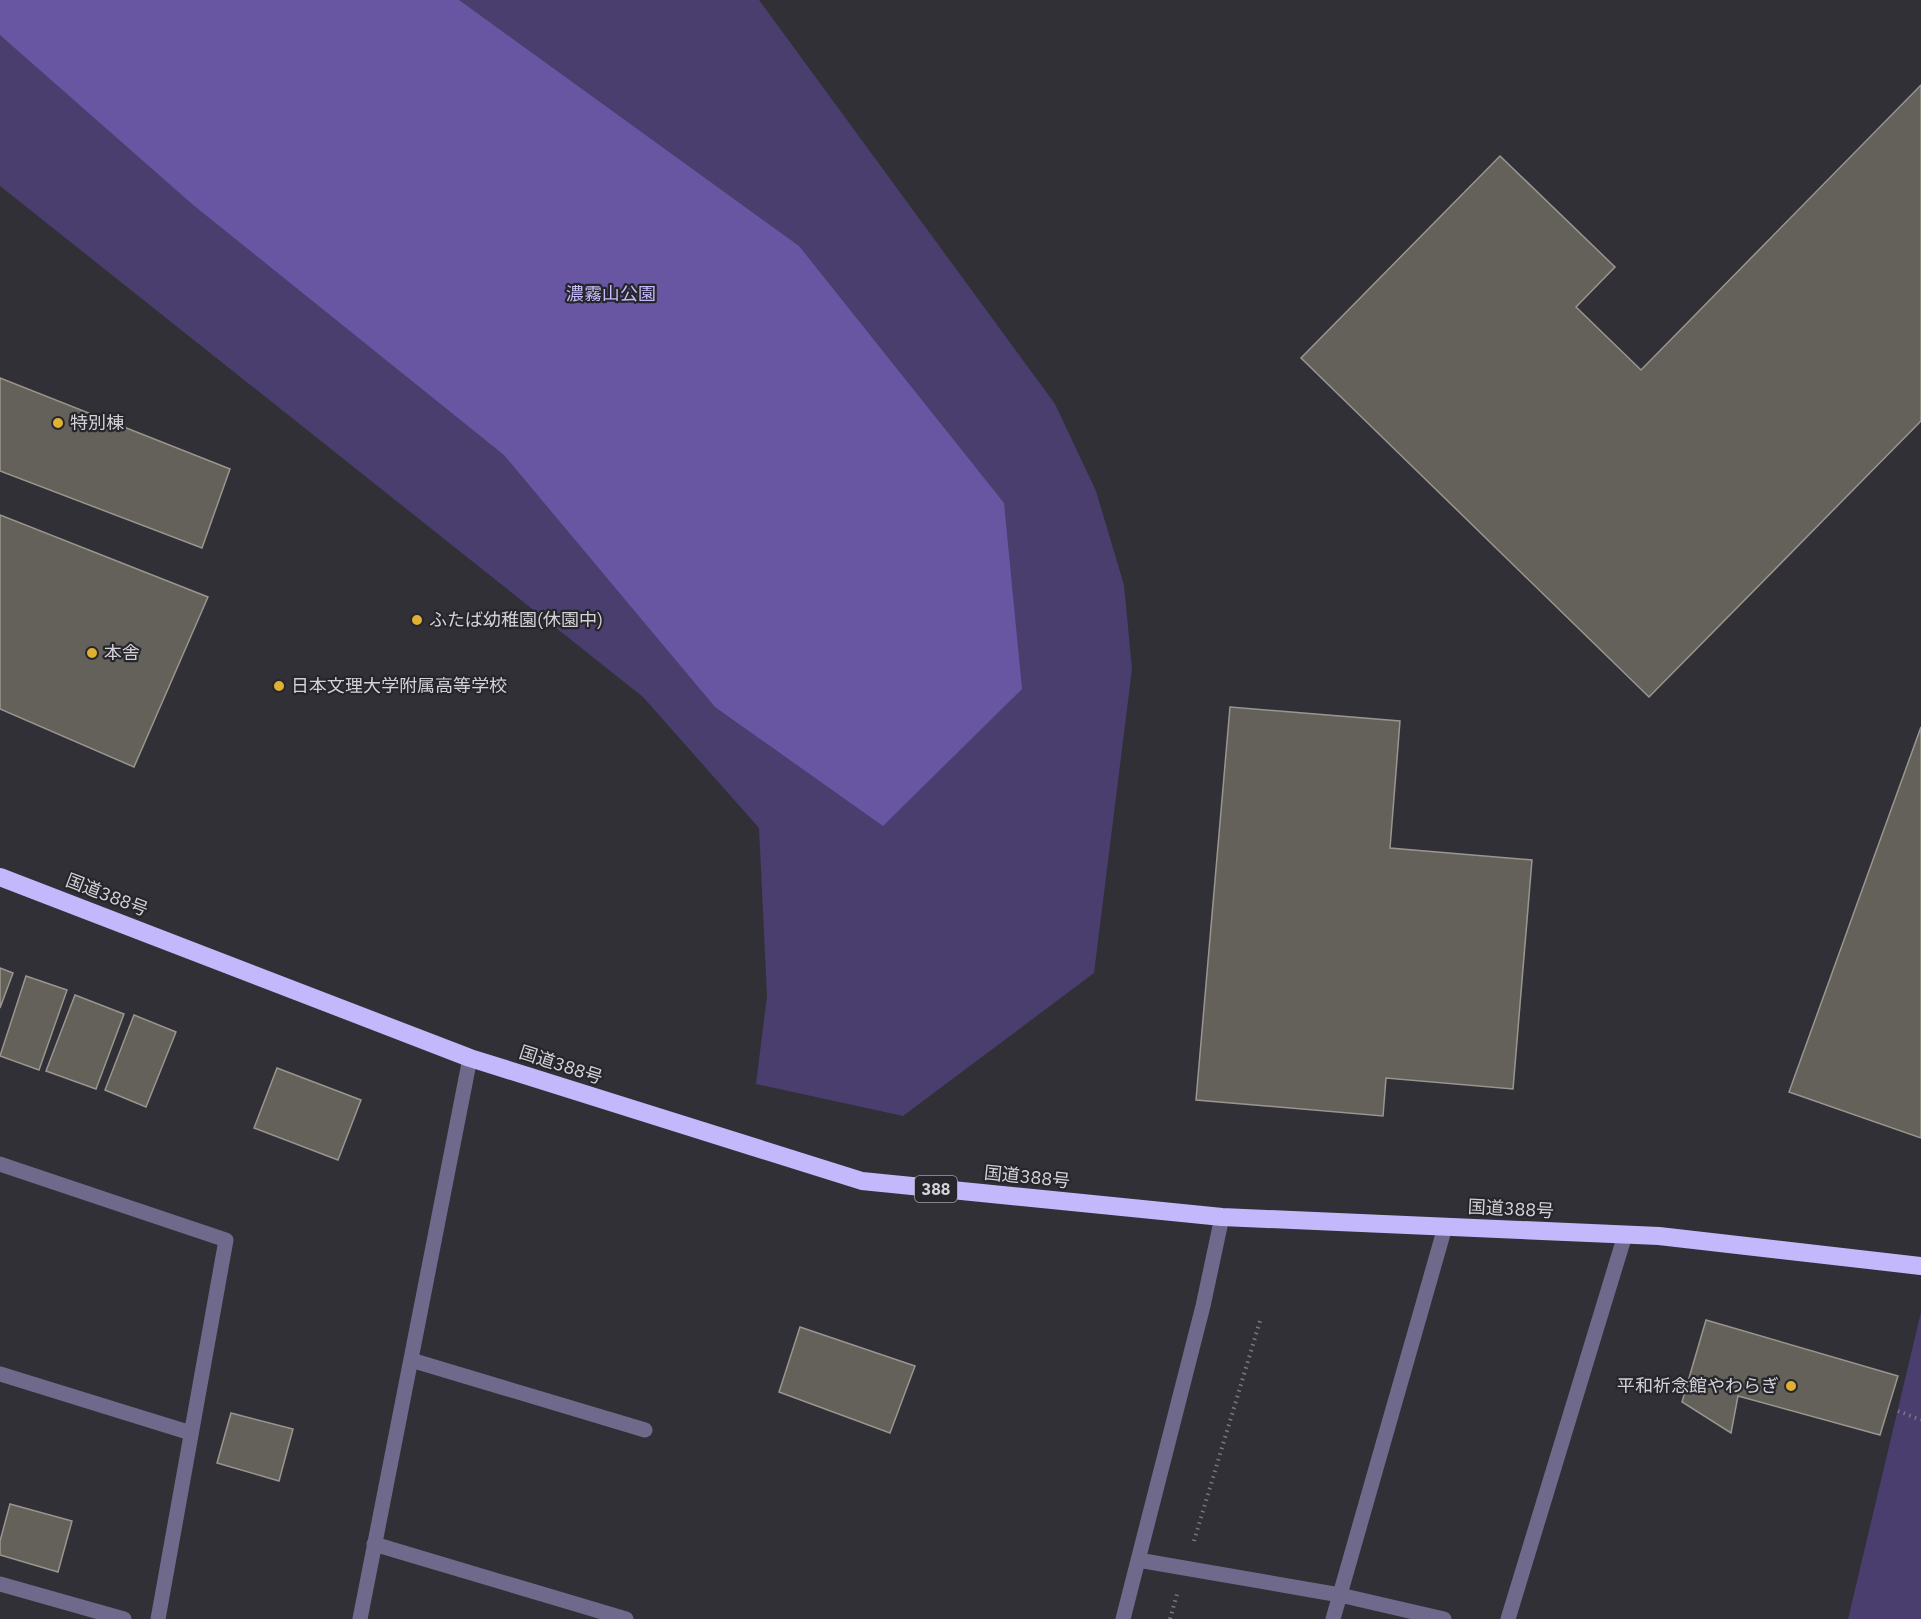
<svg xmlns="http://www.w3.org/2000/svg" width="1921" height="1619" font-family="'IBM Plex Sans','Noto Sans JP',sans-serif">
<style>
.green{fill:#493e6e}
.forest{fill:#6856a3}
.building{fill:#64615a;stroke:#9a968f;stroke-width:1.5}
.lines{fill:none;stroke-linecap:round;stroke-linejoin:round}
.path{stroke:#77777c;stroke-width:4;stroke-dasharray:1.5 4.5;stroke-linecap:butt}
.minor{stroke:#6f698b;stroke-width:15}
.highway{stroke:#c4b8fc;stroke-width:18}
.poi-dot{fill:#deb133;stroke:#27262c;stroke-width:2}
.labels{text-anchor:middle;stroke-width:4.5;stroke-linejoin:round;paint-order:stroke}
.shield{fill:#27262c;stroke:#9f9fa4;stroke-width:1.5}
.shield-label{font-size:16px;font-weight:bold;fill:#d3d3d7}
.park-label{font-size:18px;fill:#c6bbfb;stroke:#27262c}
.poi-label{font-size:18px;fill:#d3d3d7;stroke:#27262c;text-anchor:start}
.street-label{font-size:18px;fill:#d3d3d7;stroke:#27262c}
</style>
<rect width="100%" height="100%" fill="#303036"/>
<path class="green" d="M 0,0 L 759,0 L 1055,404 L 1096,491 L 1124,585 L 1132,669 L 1094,973 L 903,1116 L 756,1084 L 767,996 L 759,828 L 643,697 L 0,186 Z
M 1921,1312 L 1921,1619 L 1848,1619 Z"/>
<path class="forest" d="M 0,0 L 459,0 L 799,246 L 1004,503 L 1022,689 L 883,826 L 715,707 L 504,455 L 192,204 L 0,35 Z"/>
<path class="building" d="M 1921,85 L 1921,421 L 1649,697 L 1301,358 L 1500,156 L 1615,267 L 1576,307 L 1641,370 Z
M 0,378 L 230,469 L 202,548 L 0,471 Z
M 0,515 L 208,597 L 134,767 L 0,709 Z
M 1230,707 L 1400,721 L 1390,848 L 1532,860 L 1513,1089 L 1386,1078 L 1383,1116 L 1196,1100 Z
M 1921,727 L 1921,1138 L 1789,1092 Z
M 0,968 L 13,973 L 0,1008 Z
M 26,976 L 67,990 L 39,1070 L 0,1056 Z
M 75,995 L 124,1014 L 96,1089 L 46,1071 Z
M 134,1015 L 176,1032 L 146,1107 L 105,1090 Z
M 277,1068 L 361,1100 L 338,1160 L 254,1128 Z
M 1706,1320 L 1898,1376 L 1880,1435 L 1738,1396 L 1731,1433 L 1682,1402 Z
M 800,1327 L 915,1366 L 890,1433 L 779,1392 Z
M 231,1413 L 293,1429 L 279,1481 L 217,1463 Z
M 10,1504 L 72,1521 L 58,1572 L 0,1555 L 0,1541 Z"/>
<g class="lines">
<path class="path" d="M 1898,1411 L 1921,1420
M 1194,1541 L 1260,1321
M 1170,1619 L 1177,1594"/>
<path class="minor" d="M 0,1164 L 226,1240 L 158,1619
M 411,1360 L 645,1430
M 0,1374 L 191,1433
M 374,1544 L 626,1619
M 1138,1560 L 1340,1595 L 1444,1619
M 0,1584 L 124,1619
M 360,1619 L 470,1058
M 1123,1619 L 1203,1306 L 1222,1217
M 1333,1619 L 1445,1227
M 1508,1619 L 1625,1235"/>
<path class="highway" d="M 0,877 L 470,1058 L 862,1181 L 1222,1217 L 1659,1236 L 1921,1266"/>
</g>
<g class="poi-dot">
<circle cx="58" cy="423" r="6"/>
<circle cx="417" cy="620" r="6"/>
<circle cx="92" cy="653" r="6"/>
<circle cx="279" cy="686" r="6"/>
<circle cx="1791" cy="1386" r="6"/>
</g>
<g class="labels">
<rect class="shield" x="915" y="1176" width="42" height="26" rx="4.5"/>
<g class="shield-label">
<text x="936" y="1195">388</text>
</g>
<g class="park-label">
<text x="611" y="300">濃霧山公園</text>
</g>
<g class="poi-label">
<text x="70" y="429">特別棟</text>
<text x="429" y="626">ふたば幼稚園(休園中)</text>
<text x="104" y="659">本舎</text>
<text x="291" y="692">日本文理大学附属高等学校</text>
<text x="1779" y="1392" text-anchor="end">平和祈念館やわらぎ</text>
</g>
<g class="street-label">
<text transform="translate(107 895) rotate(21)" y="6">国道388号</text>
<text transform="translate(561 1065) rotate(18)" y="6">国道388号</text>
<text transform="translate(1027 1177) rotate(6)" y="6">国道388号</text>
<text transform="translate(1511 1209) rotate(3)" y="6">国道388号</text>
</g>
</g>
</svg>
